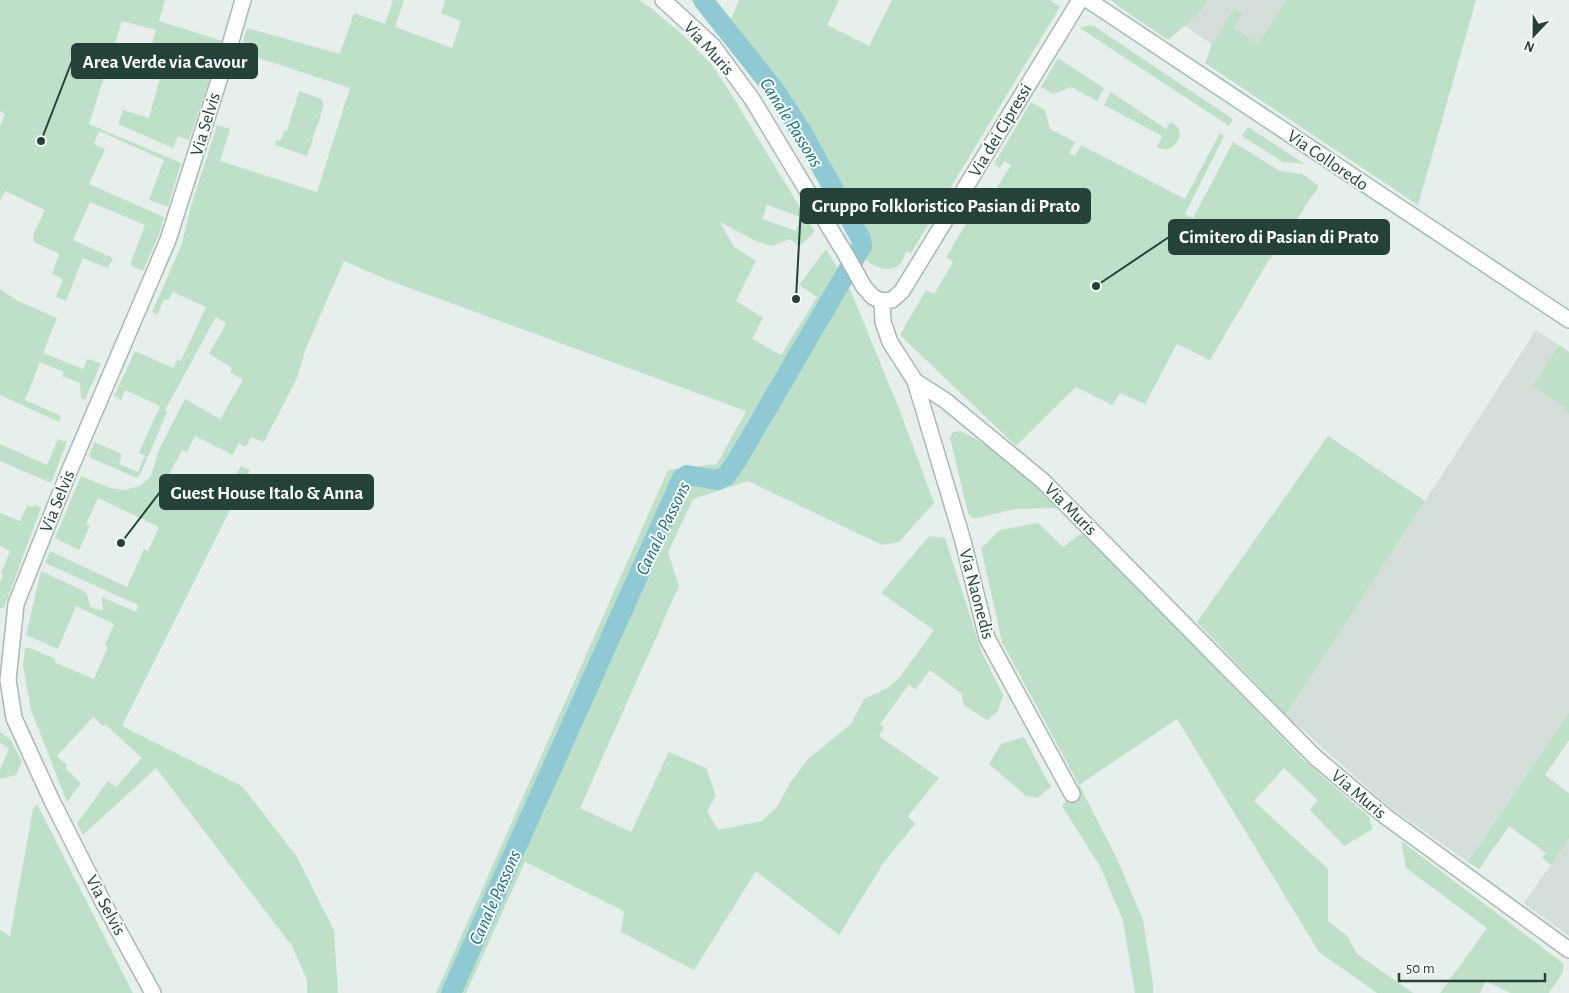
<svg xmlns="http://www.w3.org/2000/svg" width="1569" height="993" font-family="'Alegreya Sans',sans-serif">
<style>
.built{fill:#d4dfda}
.green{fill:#bfe0c8;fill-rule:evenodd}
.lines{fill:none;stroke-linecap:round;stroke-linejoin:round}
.canal{stroke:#8ec9d4;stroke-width:20}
.street-casing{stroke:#a8b8b2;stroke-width:18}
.secondary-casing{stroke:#a4bbb3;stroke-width:18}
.street{stroke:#fff;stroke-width:15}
.secondary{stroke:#fff;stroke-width:15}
.labels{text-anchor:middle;stroke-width:4;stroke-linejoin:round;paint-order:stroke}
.street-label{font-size:18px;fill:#24423a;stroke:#f7fbf9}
.water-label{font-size:19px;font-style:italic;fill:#1c6f80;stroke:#f7fbf9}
.leader{fill:none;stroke:#24423a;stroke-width:2}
.callout-dot{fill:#24423a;stroke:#f7fbf9;stroke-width:2}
.callout{fill:#24423a;stroke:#24423a;stroke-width:2}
.callout-label{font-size:19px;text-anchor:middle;font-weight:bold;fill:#fff}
</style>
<rect width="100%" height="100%" fill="#e6efeb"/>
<path class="built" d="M 1146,0 L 1286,0 L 1244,66 Z
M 1536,330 L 1569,352 L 1569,712 L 1468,862 L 1388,806 L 1286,715 Z
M 1569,839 L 1569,936 L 1524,903 Z"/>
<path class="green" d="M 0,0 L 165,0 L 159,21 L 223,41 L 189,140 L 178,136 L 173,148 L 118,124 L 123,110 L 149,118 L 163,67 L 147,62 L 156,30 L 122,21 L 89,124 L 181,163 L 168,207 L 149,200 L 164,160 L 99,131 L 94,144 L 105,149 L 89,184 L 164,217 L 160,232 L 143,271 L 130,265 L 145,225 L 90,202 L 73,240 L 113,258 L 108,268 L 83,258 L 66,301 L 56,297 L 63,279 L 52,274 L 59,254 L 34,242 L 33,235 L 45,210 L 5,191 L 0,201 L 0,126 L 5,114 L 0,111 Z
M 393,0 L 404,0 L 395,27 L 452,48 L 461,21 L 441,13 L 445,1 L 444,0 L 639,0 L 651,8 L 684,36 L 712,65 L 728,89 L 815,232 L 799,246 L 790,239 L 772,246 L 756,241 L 720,222 L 734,247 L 756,261 L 736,301 L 763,318 L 752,339 L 781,355 L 817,297 L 799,285 L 826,249 L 849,287 L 902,416 L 934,503 L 899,542 L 882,545 L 748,481 L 693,499 L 668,552 L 679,586 L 580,808 L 631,832 L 669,752 L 706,768 L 716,796 L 707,811 L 718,830 L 762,821 L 778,806 L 790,783 L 808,759 L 851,724 L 864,699 L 888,688 L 900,677 L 934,630 L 881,593 L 929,536 L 945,538 L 982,653 L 1003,695 L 998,711 L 987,720 L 964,705 L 961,693 L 930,670 L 915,690 L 909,684 L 880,724 L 884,727 L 879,736 L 939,778 L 908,816 L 915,824 L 884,862 L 839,935 L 756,871 L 694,970 L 621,932 L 624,911 L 525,862 L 466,993 L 436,993 L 668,470 L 717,464 L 746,411 L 388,280 L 344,261 L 306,348 L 297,378 L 264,442 L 251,437 L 246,447 L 238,443 L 233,455 L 195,436 L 187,452 L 182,450 L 166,480 L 204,501 L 206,496 L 221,504 L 241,466 L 250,470 L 122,726 L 242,786 L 297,857 L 334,930 L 338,993 L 307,993 L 307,980 L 292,946 L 156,768 L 83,835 L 77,823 L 108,781 L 116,787 L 142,758 L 106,725 L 103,726 L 93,717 L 57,756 L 67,765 L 65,768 L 81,783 L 67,802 L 31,710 L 23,666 L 25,648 L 30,648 L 55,659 L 54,662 L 94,679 L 108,647 L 105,645 L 114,624 L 76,606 L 58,649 L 26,635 L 41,571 L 82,590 L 87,594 L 90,607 L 103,611 L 102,597 L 136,612 L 138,605 L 45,563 L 50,551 L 127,587 L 144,549 L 148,551 L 159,527 L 98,498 L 86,524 L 90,526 L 79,550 L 55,538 L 81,476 L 110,488 L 124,490 L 140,486 L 151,476 L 159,450 L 185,399 L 220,419 L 243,380 L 230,372 L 232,368 L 209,354 L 226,323 L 216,317 L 165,410 L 167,412 L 140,475 L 137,478 L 89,457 L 94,442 L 122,454 L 119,464 L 138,472 L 145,456 L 139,453 L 160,406 L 125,390 L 121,400 L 114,396 L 135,351 L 173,368 L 178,359 L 181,361 L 206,307 L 173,292 L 168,300 L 164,299 L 157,315 L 152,312 L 182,244 L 190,210 L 217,125 L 230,129 L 220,161 L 317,192 L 350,88 L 240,52 L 247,28 L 340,54 L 354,13 L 385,24 ZM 767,205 L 801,217 L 796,231 L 762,219 Z
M 691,0 L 714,0 L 730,21 L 739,0 L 839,0 L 827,25 L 869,46 L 892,0 L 1050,0 L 1060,7 L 911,253 L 906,252 C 905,255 903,260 901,263 C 890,275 871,267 863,256 L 772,104 L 734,49 Z
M 1111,0 L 1207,0 L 1199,13 L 1168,40 L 1118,6 Z
M 1286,0 L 1476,0 L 1418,205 L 1205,63 L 1212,44 L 1234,9 L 1242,14 L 1234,28 L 1258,44 Z
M 1090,25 L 1094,26 L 1233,119 L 1229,126 L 1080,28 Z
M 1058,58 L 1104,88 L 1097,101 L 1071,87 L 1053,94 L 1041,87 Z
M 299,91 L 321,99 L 324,105 L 307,156 L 275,145 L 276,140 L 280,141 L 284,131 L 287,130 Z
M 1111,92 L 1166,129 L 1170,122 C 1173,124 1178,126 1179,130 C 1182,136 1175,148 1168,149 C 1165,150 1160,148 1157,147 L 1162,136 L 1104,105 Z
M 1031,102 L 1045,110 L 1050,129 L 1075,142 L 1069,153 L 1075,156 L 1081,145 L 1185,199 L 1220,133 L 1224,136 L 1185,214 L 1193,218 L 1233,142 L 1280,171 L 1302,174 L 1319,186 L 1271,258 L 1270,258 L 1210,360 L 1177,344 L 1145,404 L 1120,393 L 1112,405 L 1076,387 L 1016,446 L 900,335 L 926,290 L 934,294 L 953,262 L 946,257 L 988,187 L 995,191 L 1011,165 L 1004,161 L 1000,168 L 994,164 Z
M 1248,127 L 1305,164 L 1283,162 L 1242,136 Z
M 0,289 L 18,301 L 57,318 L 43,353 L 83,369 L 87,359 L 101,363 L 85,400 L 81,398 L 80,383 L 62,376 L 64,372 L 40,362 L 25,400 L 61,416 L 59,422 L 0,395 Z
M 1559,345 L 1569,352 L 1569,415 L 1561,405 L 1533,386 Z
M 960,431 C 998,448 1031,476 1057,508 L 1015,509 L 978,518 L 972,518 L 968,513 L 950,438 L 953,432 Z
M 1328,436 L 1425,501 L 1286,715 L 1197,622 Z
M 58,439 L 67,442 L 51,483 L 0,461 L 0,444 L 47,465 Z
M 34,504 L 41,508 L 4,608 L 0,608 L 0,582 L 3,574 L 1,573 L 10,551 L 0,546 L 0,513 L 20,521 L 27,506 L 33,507 Z
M 1038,523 L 1063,547 L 1082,533 L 1172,622 L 1226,680 L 1305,761 L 1369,817 L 1373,829 L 1344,846 L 1310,810 L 1318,800 L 1284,768 L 1254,801 L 1328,869 L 1328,921 L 1347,936 L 1357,954 L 1413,993 L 1377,993 L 1319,952 L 1177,719 L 1079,785 L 1117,859 L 1143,920 L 1153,983 L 1153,993 L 1135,993 L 1123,921 L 1101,868 L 1062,806 L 1079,785 L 1002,642 L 981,548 L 1000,530 Z
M 1569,712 L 1569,740 L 1545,775 L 1569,793 L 1569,839 L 1551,865 L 1542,858 L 1546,853 L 1509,826 L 1479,869 L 1468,862 Z
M 0,732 L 10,739 L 22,761 L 16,775 L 0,779 L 0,770 L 9,748 L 0,743 Z
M 1024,737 L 1051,787 L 1037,798 L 1026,796 L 989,764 L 1001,744 Z
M 37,804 L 133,993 L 0,993 L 0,930 L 10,936 L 33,809 Z
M 1401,841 L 1564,964 L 1563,972 L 1549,993 L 1510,993 L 1486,981 L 1480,993 L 1440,993 L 1487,928 L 1406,868 Z"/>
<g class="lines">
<path class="canal" d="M 451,993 L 682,478 L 687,475 L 717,480 L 726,476 L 736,462 L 862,246 L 861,239 L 803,134 L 776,92 L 703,0"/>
<g class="street-casing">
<path id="street" d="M 663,0 L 713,46 L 752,99 L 846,255 L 864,287 L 873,297 L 882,301
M 882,301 L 883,322 L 890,342 L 915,381 L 946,401 L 1043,481 L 1315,757 L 1385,816 L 1569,950
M 882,301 L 892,300 L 902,291 L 1080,0
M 915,381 L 963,541 L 987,638 L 1072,794
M 153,993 L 104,904 L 52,801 L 14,718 L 8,680 L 16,604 L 68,474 L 168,240 L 227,55 L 243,0"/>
</g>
<g class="secondary-casing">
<path id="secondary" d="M 1088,0 L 1569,320"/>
</g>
<use href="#street" class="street"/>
<use href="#secondary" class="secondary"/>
</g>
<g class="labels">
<g class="street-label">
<text transform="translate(709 48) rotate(48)" y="6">Via Muris</text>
<text transform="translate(205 124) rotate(-73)" y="6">Via Selvis</text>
<text transform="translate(1000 130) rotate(-59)" y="6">Via dei Cipressi</text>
<text transform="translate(1328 160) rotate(34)" y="6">Via Colloredo</text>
<text transform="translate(57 501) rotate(-68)" y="6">Via Selvis</text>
<text transform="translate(1071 509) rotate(45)" y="6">Via Muris</text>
<text transform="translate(977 594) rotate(75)" y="6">Via Naonedis</text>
<text transform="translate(1359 794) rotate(40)" y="6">Via Muris</text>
<text transform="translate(106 905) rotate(62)" y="6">Via Selvis</text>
</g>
<g class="water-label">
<text transform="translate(792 122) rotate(58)" y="7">Canale Passons</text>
<text transform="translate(662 528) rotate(-64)" y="7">Canale Passons</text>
<text transform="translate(494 897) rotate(-66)" y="7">Canale Passons</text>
</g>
</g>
<path class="leader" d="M41 141L72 61M796 299L801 206M1096 286L1169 237M121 543L160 492"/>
<g class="callout-dot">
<circle cx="41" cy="141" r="5"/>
<circle cx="796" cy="299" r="5"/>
<circle cx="1096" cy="286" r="5"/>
<circle cx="121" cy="543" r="5"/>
</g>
<g class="callout">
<rect x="72" y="44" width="185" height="34" rx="5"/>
<rect x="801" y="189" width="289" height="34" rx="5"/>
<rect x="1169" y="220" width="220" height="34" rx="5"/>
<rect x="160" y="475" width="213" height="34" rx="5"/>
</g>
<g class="callout-label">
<text x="165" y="68">Area Verde via Cavour</text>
<text x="946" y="212">Gruppo Folkloristico Pasian di Prato</text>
<text x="1279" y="243">Cimitero di Pasian di Prato</text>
<text x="267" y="499">Guest House Italo &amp; Anna</text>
</g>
<g transform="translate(1534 35) rotate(202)" stroke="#f7fbf9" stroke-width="4" paint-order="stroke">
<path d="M0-4L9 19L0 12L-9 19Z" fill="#24423a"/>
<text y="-8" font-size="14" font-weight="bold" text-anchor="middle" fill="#24423a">N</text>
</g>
<path d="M1399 973v8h146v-8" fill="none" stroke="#24423a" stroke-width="2.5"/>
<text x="1406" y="973" font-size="15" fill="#24423a" stroke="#f7fbf9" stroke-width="4" paint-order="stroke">50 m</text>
</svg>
